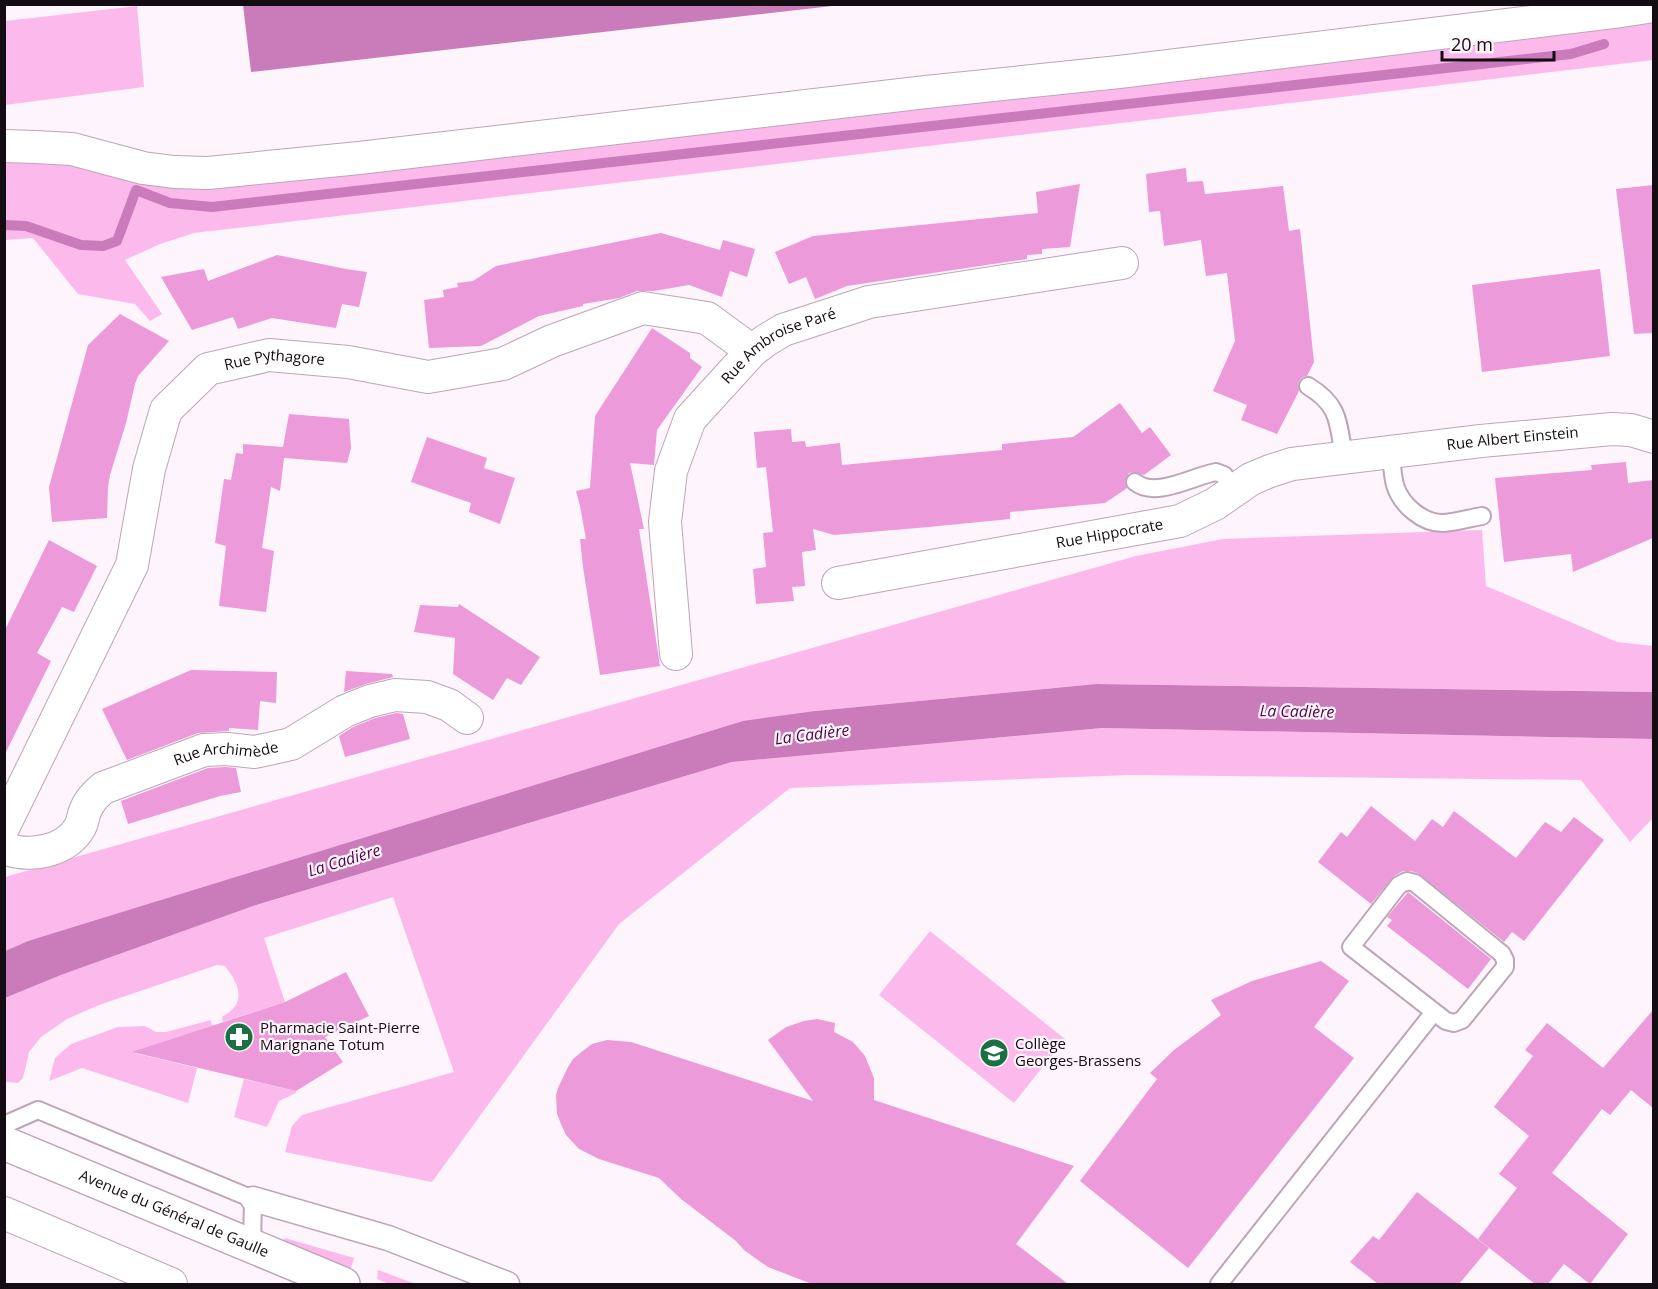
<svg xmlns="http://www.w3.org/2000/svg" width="1658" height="1289" font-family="'Open Sans',sans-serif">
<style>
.green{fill:#fcbaec}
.water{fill:#ca7bba}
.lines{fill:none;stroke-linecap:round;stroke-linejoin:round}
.stream{stroke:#ca7bba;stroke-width:10}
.building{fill:#ec9ada}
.service-casing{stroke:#bca6b7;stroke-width:20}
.pedestrian-casing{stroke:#bca6b7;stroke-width:27}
.minor-casing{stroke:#bca6b7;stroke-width:34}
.tertiary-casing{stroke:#bca6b7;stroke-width:36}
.service{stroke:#fff;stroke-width:16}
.pedestrian{stroke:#fff;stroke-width:24}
.minor{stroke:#fff;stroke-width:32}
.tertiary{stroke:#fff;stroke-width:33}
.labels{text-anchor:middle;stroke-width:4.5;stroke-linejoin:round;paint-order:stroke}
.street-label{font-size:15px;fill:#130c12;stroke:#fef4fb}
.poi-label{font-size:15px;fill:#130c12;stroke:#fef4fb;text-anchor:start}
.water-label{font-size:16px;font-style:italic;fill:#4f0545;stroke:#fef4fb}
</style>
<rect width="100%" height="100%" fill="#fef4fb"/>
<path class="green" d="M 137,6 L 144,87 L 5,105 L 5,21 Z
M 1653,20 L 1653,60 L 194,233 L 160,244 L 125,260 L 162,314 L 150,321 L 135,304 L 78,294 L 33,238 L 5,240 L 5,160 L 53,161 L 141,182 L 184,189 L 238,186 L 1642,24 Z
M 1482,530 L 1486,586 L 1617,642 L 1653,646 L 1653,692 L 1096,684 L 815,711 L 28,941 L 5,951 L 5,877 L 1136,556 L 1223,539 Z
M 1102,728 L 1653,739 L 1653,818 L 1630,842 L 1581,780 L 1130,775 L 790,788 L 619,924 L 432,1182 L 285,1152 L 292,1126 L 302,1115 L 454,1072 L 393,897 L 264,938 L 285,1002 L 223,1022 L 222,1017 C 247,1003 240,985 225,966 L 217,965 L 99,1005 L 67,1019 L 41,1037 L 29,1052 L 23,1078 L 18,1083 L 5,1082 L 5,998 L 61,975 L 256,905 L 732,762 Z
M 930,931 L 1065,1039 L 1014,1103 L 879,995 Z
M 211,1020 L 212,1026 L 134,1053 L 197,1068 L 188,1103 L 82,1068 L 49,1081 L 55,1058 L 71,1044 L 118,1027 L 145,1026 L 156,1032 L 166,1032 Z
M 244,1079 L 296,1091 L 296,1093 L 279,1101 L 267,1127 L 234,1117 Z
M 285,1238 L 354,1258 L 351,1268 L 281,1244 Z
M 378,1270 L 416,1284 L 389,1284 L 377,1279 Z"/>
<path class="water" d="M 243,5 L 243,4 L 841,5 L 251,72 Z
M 1096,684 L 1653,692 L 1653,739 L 1102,728 L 732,762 L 256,905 L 61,975 L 5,998 L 5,951 L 28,941 L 743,721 L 815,711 Z"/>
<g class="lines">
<path class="stream" d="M 4,225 L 26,226 L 81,245 L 103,246 L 117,241 L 136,190 L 170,203 L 212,207 L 1571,54 L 1604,44"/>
</g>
<path class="building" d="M 1186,168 L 1187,182 L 1203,181 L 1205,194 L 1283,186 L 1289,231 L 1300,229 L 1314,362 L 1307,376 L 1303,377 L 1299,381 L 1298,386 L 1299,391 L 1277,434 L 1241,420 L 1247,405 L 1213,391 L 1235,341 L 1227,273 L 1206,276 L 1201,240 L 1164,246 L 1160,211 L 1149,212 L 1146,174 Z
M 1080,184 L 1070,247 L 1042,249 L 1042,254 L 1027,255 L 1027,259 L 847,286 L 815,299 L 806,277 L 789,284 L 775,252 L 813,236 L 1038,213 L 1036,192 Z
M 1653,185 L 1653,333 L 1634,334 L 1616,189 Z
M 661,233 L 720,250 L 723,240 L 755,249 L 747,277 L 730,271 L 722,297 L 689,285 L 654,291 L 637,291 L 619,298 L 583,304 L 583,306 L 539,316 L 481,346 L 429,348 L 424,300 L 444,297 L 443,290 L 458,287 L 457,283 L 473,281 L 496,266 Z
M 277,255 L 346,269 L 367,272 L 359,307 L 342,304 L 336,328 L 272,318 L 238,329 L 233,317 L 192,330 L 161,277 L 204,269 L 208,281 Z
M 1600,269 L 1610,356 L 1482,372 L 1472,285 Z
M 120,314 L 169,341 L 138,376 L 135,384 L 126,423 L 110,475 L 108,487 L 107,518 L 52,522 L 49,487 L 88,345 Z
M 652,328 L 690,353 L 690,358 L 702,367 L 657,430 L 654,465 L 630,463 L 644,529 L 639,529 L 660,666 L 600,675 L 583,567 L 580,539 L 586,539 L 580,506 L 576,491 L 590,488 L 595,416 Z
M 1120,403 L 1142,433 L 1150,427 L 1171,455 L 1144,475 L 1135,472 L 1129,473 L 1125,482 L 1127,488 L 1105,503 L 1010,512 L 1010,519 L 929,527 L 834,535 L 813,529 L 816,550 L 802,552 L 805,586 L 792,587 L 794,601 L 756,604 L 753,569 L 766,567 L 763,533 L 773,532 L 766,467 L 757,468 L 754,432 L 791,429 L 792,442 L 805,441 L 806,447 L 840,443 L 842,465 L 1002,450 L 1002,444 L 1073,437 Z
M 289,414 L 349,419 L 351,448 L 347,463 L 284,458 L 280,491 L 271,487 L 262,548 L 274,551 L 266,612 L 219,606 L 226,546 L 215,543 L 224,479 L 231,480 L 236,453 L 243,454 L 243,444 L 283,447 Z
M 427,437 L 487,458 L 484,468 L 515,478 L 500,524 L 469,512 L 471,503 L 411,482 Z
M 1626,462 L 1628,483 L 1653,480 L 1653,538 L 1573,572 L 1571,554 L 1504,562 L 1495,478 L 1592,470 L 1591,465 Z
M 49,540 L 97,566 L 74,612 L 62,607 L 37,653 L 51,661 L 4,756 L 4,632 Z
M 459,604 L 540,657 L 521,685 L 507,678 L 493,700 L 453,674 L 455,638 L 414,632 L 420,605 L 458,607 Z
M 191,670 L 277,672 L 276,703 L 260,701 L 258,730 L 229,728 L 229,731 L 198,733 L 127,760 L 102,709 Z
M 346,671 L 392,674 L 393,677 L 366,684 L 344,692 Z
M 397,713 L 403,714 L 410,739 L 345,757 L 339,736 L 353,727 L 375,718 Z
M 226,767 L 236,768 L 241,792 L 220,796 L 128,824 L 121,801 L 208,768 Z
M 1371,806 L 1415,841 L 1432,819 L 1443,827 L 1454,811 L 1516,858 L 1545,822 L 1561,832 L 1574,817 L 1604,840 L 1524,941 L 1512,932 L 1504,942 L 1418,873 L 1410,871 L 1403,871 L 1394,876 L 1371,904 L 1318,862 L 1341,832 L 1347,837 Z
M 1408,892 L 1491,959 L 1468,989 L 1387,926 L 1392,920 L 1387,917 Z
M 1321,961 L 1349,981 L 1314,1027 L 1354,1058 L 1188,1268 L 1080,1181 L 1157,1079 L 1150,1073 L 1174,1050 L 1221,1015 L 1211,1000 L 1252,981 Z
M 346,972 L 369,1016 L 325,1037 L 343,1062 L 296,1091 L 132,1052 L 285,1002 Z
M 1653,1010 L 1653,1108 L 1631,1090 L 1610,1115 L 1602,1109 L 1552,1173 L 1628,1234 L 1590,1284 L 1564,1264 L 1548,1284 L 1535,1284 L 1478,1239 L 1517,1188 L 1499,1174 L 1529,1136 L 1494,1107 L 1533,1056 L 1525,1050 L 1547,1023 L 1603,1068 Z
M 817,1019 L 835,1023 L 834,1032 L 853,1042 L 865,1056 L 874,1078 L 874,1100 L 1074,1166 L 1016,1244 L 1068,1284 L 812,1284 L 768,1267 L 755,1258 L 744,1250 L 736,1241 L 681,1199 L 659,1178 L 599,1159 L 579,1149 L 566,1135 L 561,1124 L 557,1114 L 556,1095 L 558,1088 L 568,1067 L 573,1059 L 584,1050 L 592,1044 L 607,1040 L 631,1042 L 813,1101 L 768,1040 L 786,1027 L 804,1021 Z
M 1417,1192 L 1489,1248 L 1459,1284 L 1378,1284 L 1350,1262 L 1373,1236 L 1379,1240 Z"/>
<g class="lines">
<g class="service-casing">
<path id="service" d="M 1308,386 C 1340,405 1338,423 1344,457
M 1391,451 C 1392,462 1392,474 1395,485 C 1401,505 1423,524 1444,523 C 1457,522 1470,518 1482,516
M 1135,482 C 1155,499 1193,476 1216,472 L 1224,475 L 1234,490
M 1407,881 L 1415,883 L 1502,954 L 1505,960 L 1505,967 L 1462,1020 L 1454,1023 L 1446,1021 L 1351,947 L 1399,885 Z
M 4,1125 L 38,1110 L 253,1199 L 252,1247
M 1219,1284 L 1434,1012"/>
</g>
<g class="pedestrian-casing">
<path id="pedestrian" d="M 253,1199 L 388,1238 L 507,1284"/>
</g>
<g class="minor-casing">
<g id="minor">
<path d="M 4,146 L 36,147 L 72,149 L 143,168 L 174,172 L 208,173 L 359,158 L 926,92 L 1119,72 L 1621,11 L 1654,6"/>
<path id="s1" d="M 838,583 L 1180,521 L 1215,504 L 1251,479 L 1270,471 L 1292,464 L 1481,441 L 1612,429 L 1631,430 L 1654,437"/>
<path id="s2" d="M 676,654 L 665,522 L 671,471 L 690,419 L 752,351 L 765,341 L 783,330 L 869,302 L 1122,263"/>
<path id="s3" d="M 4,826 L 132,565 L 149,469 L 166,410 L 208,369 L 269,355 L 348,362 L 428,377 L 503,364 L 552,341 L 643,308 L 707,318 L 752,351"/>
<path id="s4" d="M 4,848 C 29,858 66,852 80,827 C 82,824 83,818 84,814 C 88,802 94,796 103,788 L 204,750 L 227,749 L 255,752 L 291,744 L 345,711 L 370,701 L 395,695 L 427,697 L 449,705 L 467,718"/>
<path d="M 4,1213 L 171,1284"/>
</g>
</g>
<g class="tertiary-casing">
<g id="tertiary">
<path id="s5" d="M 4,1143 L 343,1284"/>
</g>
</g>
<use href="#service" class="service"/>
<use href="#pedestrian" class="pedestrian"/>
<use href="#minor" class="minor"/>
<use href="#tertiary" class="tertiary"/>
</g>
<defs>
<g id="pharmacy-disc" transform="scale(1.5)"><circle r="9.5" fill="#1a7043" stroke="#fef4fb"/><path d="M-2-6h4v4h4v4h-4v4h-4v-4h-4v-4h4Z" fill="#fff"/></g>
<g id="school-disc" transform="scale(1.5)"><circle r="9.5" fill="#1a7043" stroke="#fef4fb"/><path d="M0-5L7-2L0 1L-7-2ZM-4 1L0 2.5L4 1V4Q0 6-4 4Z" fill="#fff"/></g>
</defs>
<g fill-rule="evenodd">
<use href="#pharmacy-disc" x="239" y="1037"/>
<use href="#school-disc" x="994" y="1053"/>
</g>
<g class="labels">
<g class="street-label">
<text dy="5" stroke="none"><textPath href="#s2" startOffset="357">Rue Ambroise Paré</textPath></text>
<text dy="5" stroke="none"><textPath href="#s3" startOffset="576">Rue Pythagore</textPath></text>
<text dy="5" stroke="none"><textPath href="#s1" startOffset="696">Rue Albert Einstein</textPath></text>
<text dy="5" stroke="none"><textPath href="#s1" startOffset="276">Rue Hippocrate</textPath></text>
<text dy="5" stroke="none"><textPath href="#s4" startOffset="261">Rue Archimède</textPath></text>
<text dy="5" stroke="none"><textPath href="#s5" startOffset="184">Avenue du Général de Gaulle</textPath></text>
</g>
<g class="poi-label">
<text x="260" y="1033">Pharmacie Saint-Pierre<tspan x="260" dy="17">Marignane Totum</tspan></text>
<text x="1015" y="1049">Collège<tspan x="1015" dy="17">Georges-Brassens</tspan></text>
</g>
<g class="water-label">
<text transform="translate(1297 711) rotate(1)" y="6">La Cadière</text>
<text transform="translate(812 734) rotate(-7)" y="6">La Cadière</text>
<text transform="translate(344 860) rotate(-17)" y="6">La Cadière</text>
</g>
</g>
<rect width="1658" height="1289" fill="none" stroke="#130c12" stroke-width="12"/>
<path d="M1442 51v9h112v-9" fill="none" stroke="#130c12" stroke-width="3"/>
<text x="1451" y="51" font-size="18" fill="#130c12" stroke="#fef4fb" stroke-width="4.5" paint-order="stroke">20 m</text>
</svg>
